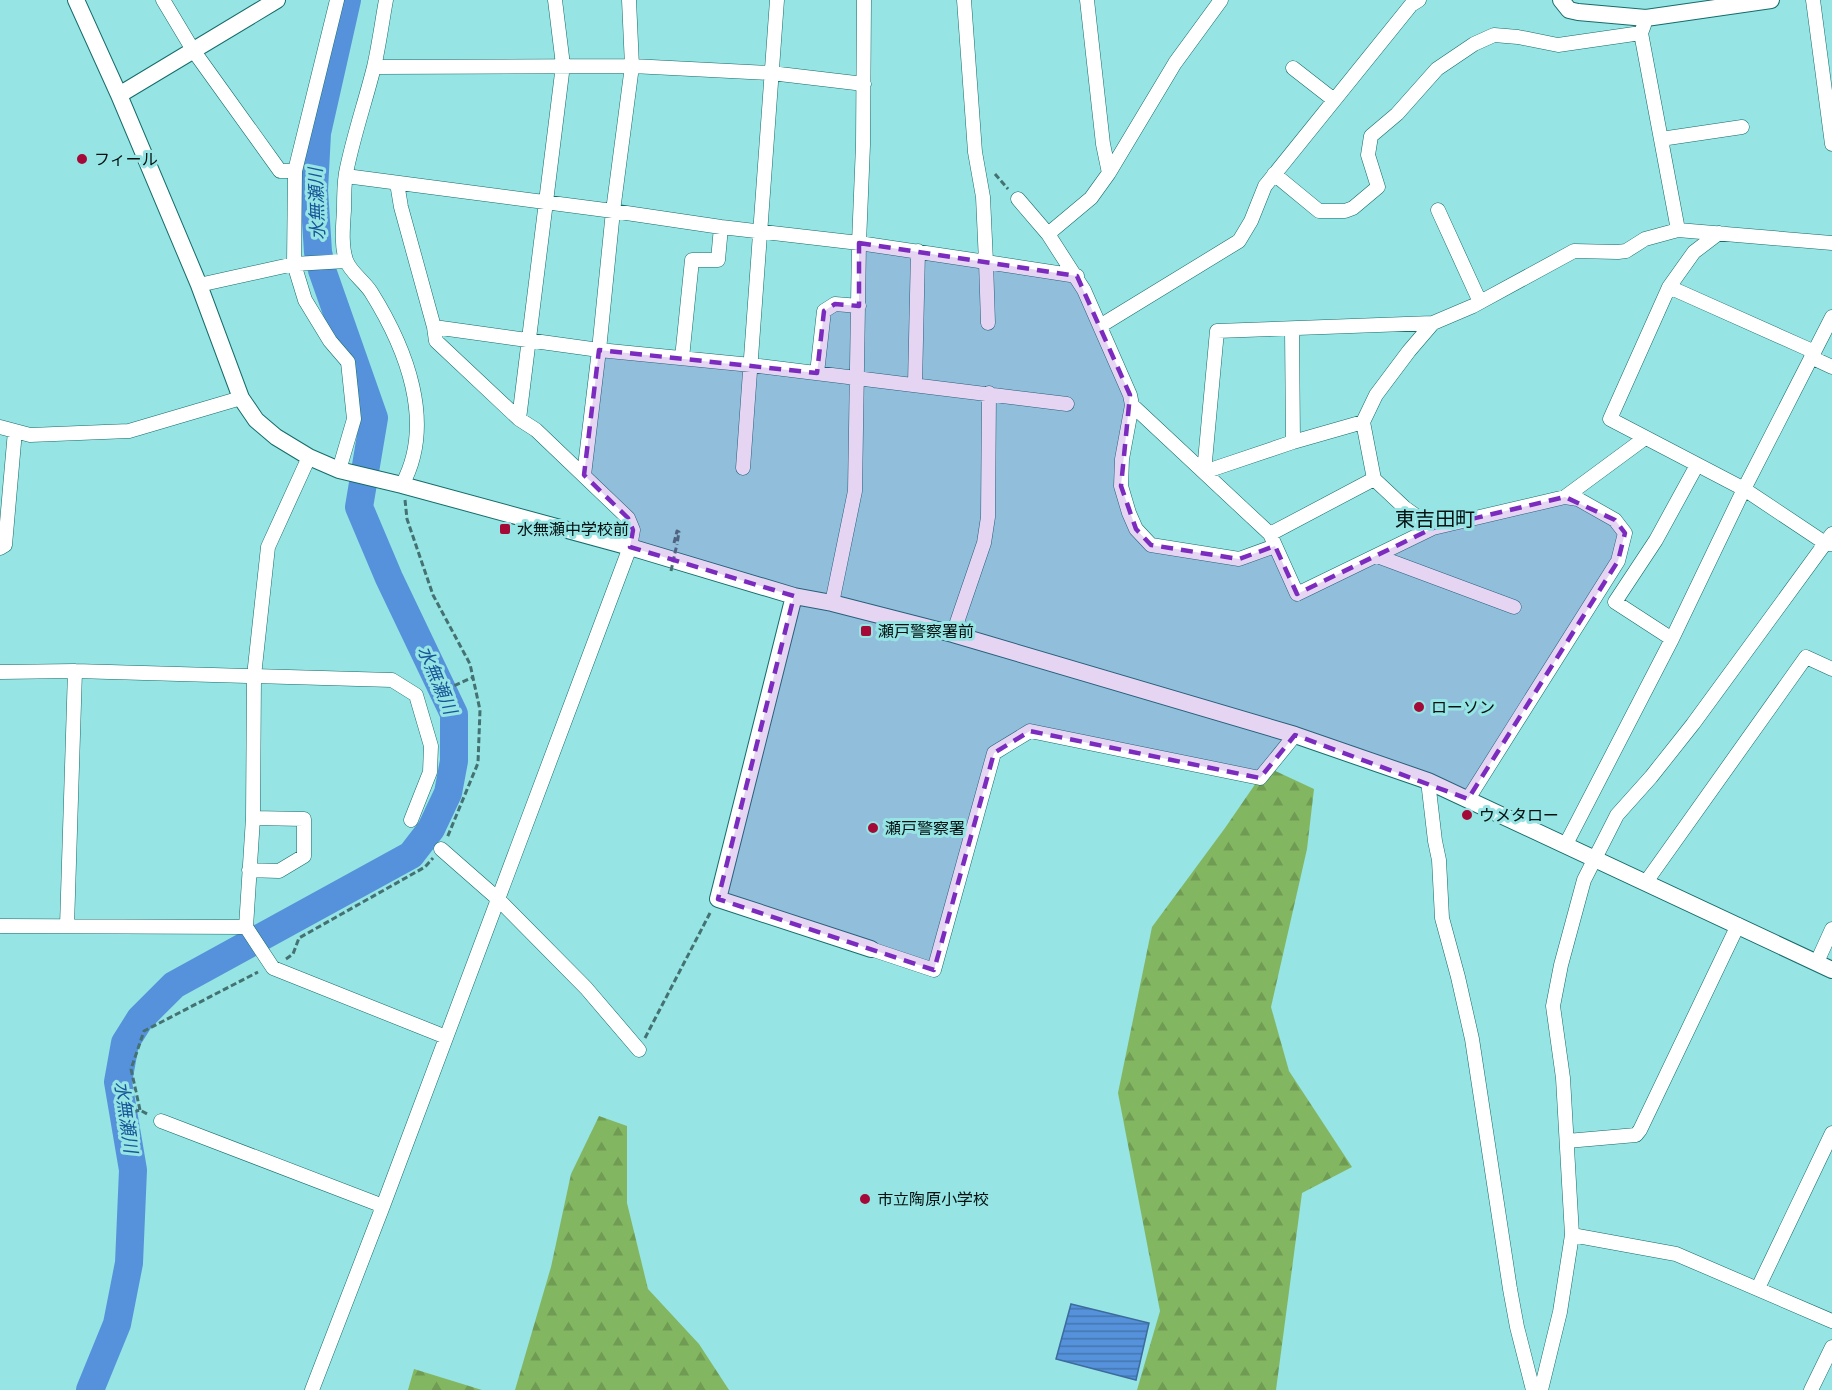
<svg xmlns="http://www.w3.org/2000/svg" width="1832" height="1390" font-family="Quicksand,'Noto Sans JP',sans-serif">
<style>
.forest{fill:url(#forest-firs)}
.water{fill:url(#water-rules);stroke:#3c6b9e;stroke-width:1.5}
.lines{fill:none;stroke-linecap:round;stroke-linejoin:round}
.river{stroke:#5592db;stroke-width:28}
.minor-casing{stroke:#146c6b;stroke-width:15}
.tertiary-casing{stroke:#146c6b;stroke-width:18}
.path{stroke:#447171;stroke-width:3;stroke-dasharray:6 3;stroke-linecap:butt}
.minor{stroke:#fff;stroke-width:14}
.tertiary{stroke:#fff;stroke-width:16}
.path-bridge{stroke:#447171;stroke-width:3;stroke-dasharray:6 3;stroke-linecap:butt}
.marked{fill:#7b2cbf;fill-opacity:0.2;stroke:#7b2cbf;stroke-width:4.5;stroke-dasharray:12 8;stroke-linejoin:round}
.poi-dot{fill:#a50938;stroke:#96e4e3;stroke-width:2}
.labels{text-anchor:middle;stroke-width:6;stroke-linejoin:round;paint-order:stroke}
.poi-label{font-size:16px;fill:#011;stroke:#96e4e3;text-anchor:start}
.water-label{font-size:18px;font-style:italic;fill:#175598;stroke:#96e4e3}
.quarter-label{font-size:20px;fill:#011;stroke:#96e4e3}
</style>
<defs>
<pattern id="forest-firs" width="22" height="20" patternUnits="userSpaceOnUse" patternTransform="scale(1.5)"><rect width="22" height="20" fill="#83b661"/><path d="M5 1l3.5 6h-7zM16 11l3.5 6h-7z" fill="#6f9b53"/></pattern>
<pattern id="water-rules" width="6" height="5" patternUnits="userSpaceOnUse" patternTransform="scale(1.5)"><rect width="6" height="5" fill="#5592db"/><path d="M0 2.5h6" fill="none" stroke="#4476b0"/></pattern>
</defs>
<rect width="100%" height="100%" fill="#96e4e3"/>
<path class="forest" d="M 1267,767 L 1314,789 L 1307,849 L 1271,1007 L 1289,1071 L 1352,1167 L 1302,1193 L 1276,1390 L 1137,1390 L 1160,1311 L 1118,1093 L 1152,927 L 1225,828 Z
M 599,1116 L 627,1126 L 627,1203 L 648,1289 L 699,1344 L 729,1390 L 515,1390 L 551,1267 L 571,1174 Z
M 414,1369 L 482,1390 L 408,1390 Z"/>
<path class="water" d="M 1071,1304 L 1149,1323 L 1136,1380 L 1056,1359 Z"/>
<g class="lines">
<path class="river" d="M 90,1390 L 117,1324 L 129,1263 L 133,1170 L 118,1082 L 125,1043 L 140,1019 L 174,985 L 411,855 L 431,829 L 448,793 L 454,761 L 454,714 L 389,578 L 359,507 L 374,418 L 322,270 L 318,252 L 314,190 L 317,133 L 347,0"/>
<g class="minor-casing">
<path id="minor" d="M 163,0 L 193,50 L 280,171 L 295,171
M 337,0 L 295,171 L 294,264 L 305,300 L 330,341 L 348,362 L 354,419 L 339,470
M 386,0 C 382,22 379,45 374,67 C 365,103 353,137 346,173 C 344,185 344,198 344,210 C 343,226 341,245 346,260 C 350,272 364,281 371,292 C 406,348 436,423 402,485
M 629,0 L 632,66 L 771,73 L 864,84
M 1087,0 L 1103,144 L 1109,173
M 1221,0 L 1175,63 L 1109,173 L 1091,198 L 1048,234 L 1084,290 L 1130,395 L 1132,405 L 1270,534 L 1297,594 L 1433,528 L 1565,497 L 1645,438
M 1813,0 L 1832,144
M 1644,25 L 1641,33 L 1678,230
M 374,67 L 632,66 L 613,211 L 599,350 L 751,365 L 1067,404
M 1293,68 L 1334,100
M 1661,139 L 1742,127
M 1274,174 L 1319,211 L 1345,211 L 1353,208 L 1378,187 L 1368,155 L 1371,136 L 1397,114 L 1437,69 L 1474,44 L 1494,35 L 1518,37 L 1558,45 L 1641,33
M 346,176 L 613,211 L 721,227 L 859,243 L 986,262 L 983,197 L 975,152 L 964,0
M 397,183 L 401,207 L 434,327 L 599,350 L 584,475
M 1018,199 L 1048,234
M 1438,210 L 1480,302
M 1719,233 L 1694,252 L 1669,287 L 1610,419 L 1744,489 L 1825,543 L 1832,544
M 199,285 L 294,264 L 346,261
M 1669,287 L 1808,349 L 1817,360 L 1832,367
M 988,323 L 986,262 L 1077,276
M 1100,326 L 1239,241 L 1251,221 L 1265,186 L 1411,5 L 1419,0
M 434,327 L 436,341 L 519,419
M 1292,329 L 1293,442
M 682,358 L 692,260 L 718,260 L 721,227
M 817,373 L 824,311 L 835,304 L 859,306
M 915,384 L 918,251
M 1132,405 L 1122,459 L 1121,486 L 1129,513 L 1136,529 L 1151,545 L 1239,559 L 1275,546
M 0,427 L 30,435 L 129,431 L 241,398
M 309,457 L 268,547 L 254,676 L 253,818 L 246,927 L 273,968 L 446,1037
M 743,468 L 777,0
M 1204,472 L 1217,331 L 1433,323
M 1204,472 L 1293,442 L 1363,422
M 1433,528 L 1405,508 L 1374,479 L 1363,422 L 1376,395 L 1409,351 L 1433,323 L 1473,306 L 1574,251 L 1618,252 L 1626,251 L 1645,239 L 1678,230 L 1832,243
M 1270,534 L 1374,479
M 0,548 L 5,545 L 15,431
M 1377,556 L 1514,607
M 832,603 L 855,491 L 859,243 L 863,145 L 864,0
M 953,634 L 984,543 L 988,517 L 989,393
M 1672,639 L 1615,602 L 1656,540 L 1697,465
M 0,672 L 75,671 L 392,680 L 416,695 L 431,746 L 430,772 L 411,820
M 1428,781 L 1435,841 L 1439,860 L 1442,918 L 1458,977 L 1472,1039 L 1510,1289 L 1517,1327 L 1533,1390
M 1468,799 L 1618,561 L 1625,533 L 1615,520 L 1578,499 L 1565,497
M 1566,844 L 1672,639 L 1744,489 L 1832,317
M 441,849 L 498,899 L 586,988 L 639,1050
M 249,870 L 279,871 L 304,856 L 304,819 L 253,818
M 1646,882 L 1806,657 L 1832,669
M 0,926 L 246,927
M 67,926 L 75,671
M 871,949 L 934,970 L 994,753 L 1030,731 L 1260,778 L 1295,735
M 1817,962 L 1832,929
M 161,1121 L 383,1206
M 1567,1141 L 1636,1135 L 1640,1130 L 1738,925
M 1572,1235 L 1676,1254 L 1832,1321
M 1758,1288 L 1832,1133
M 312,1390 L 383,1206 L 630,547 L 633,530 L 628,518 L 536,430 L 519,419 L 563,65 L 555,0
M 1541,1390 L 1560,1312 L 1572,1235 L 1563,1078 L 1553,1006 L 1561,965 L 1584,880 L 1617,815 L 1651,777 L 1693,724 L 1832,534
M 1811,1390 L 1832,1347"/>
</g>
<g class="tertiary-casing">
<path id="tertiary" d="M 76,0 L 119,95 L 199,285 L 241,398 L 256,420 L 276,437 L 309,457 L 339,470 L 402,485 L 630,547 L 794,596 L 832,603 L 953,634 L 1295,735 L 1428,781 L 1832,970
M 1561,0 L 1569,10 L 1578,12 L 1646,18 L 1771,0
M 119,95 L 277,0
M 794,596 L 718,899 L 871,949"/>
</g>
<path class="path" d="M 995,174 L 1008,189
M 405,500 L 407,519 L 433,595 L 470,664 L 480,710 L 478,763 L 447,838
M 674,543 L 677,531 L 679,532 L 677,544
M 438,693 L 473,677
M 286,959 L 293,954 L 299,938 L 425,867 L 433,858
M 645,1038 L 710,913
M 140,1110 L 131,1069 L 144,1031 L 258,972
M 116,1117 L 140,1110 L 149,1115"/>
<use href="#minor" class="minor"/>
<use href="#tertiary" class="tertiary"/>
<path class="path-bridge" d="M 671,571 L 677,544"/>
</g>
<path class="marked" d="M 859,243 L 1077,276 L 1130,395 L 1121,486 L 1136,529 L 1151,545 L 1239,559 L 1275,546 L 1297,594 L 1433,528 L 1565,497 L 1615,520 L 1625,533 L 1618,561 L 1468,799 L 1295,735 L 1260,778 L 1030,731 L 994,753 L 934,970 L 718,899 L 794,596 L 630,547 L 633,530 L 628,518 L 584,475 L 599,350 L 817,373 L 824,311 L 835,304 L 859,306 Z"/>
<g class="poi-dot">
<circle cx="82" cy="159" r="6"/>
<rect x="499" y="523" width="12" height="12" rx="3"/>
<rect x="860" y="625" width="12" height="12" rx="3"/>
<circle cx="1419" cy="707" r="6"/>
<circle cx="1467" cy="815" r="6"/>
<circle cx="873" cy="828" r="6"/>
<circle cx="865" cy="1199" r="6"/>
</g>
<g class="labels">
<g class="poi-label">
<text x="94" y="165">フィール</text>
<text x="517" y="535">水無瀬中学校前</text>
<text x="878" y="637">瀬戸警察署前</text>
<text x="1431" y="713">ローソン</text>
<text x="1479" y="821">ウメタロー</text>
<text x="885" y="834">瀬戸警察署</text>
<text x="877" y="1205">市立陶原小学校</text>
</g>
<g class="water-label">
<text transform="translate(317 204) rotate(-92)" y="6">水無瀬川</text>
<text transform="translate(437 680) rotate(67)" y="6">水無瀬川</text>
<text transform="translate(126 1117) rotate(82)" y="6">水無瀬川</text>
</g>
<g class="quarter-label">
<text x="1435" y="526">東吉田町</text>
</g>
</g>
</svg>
